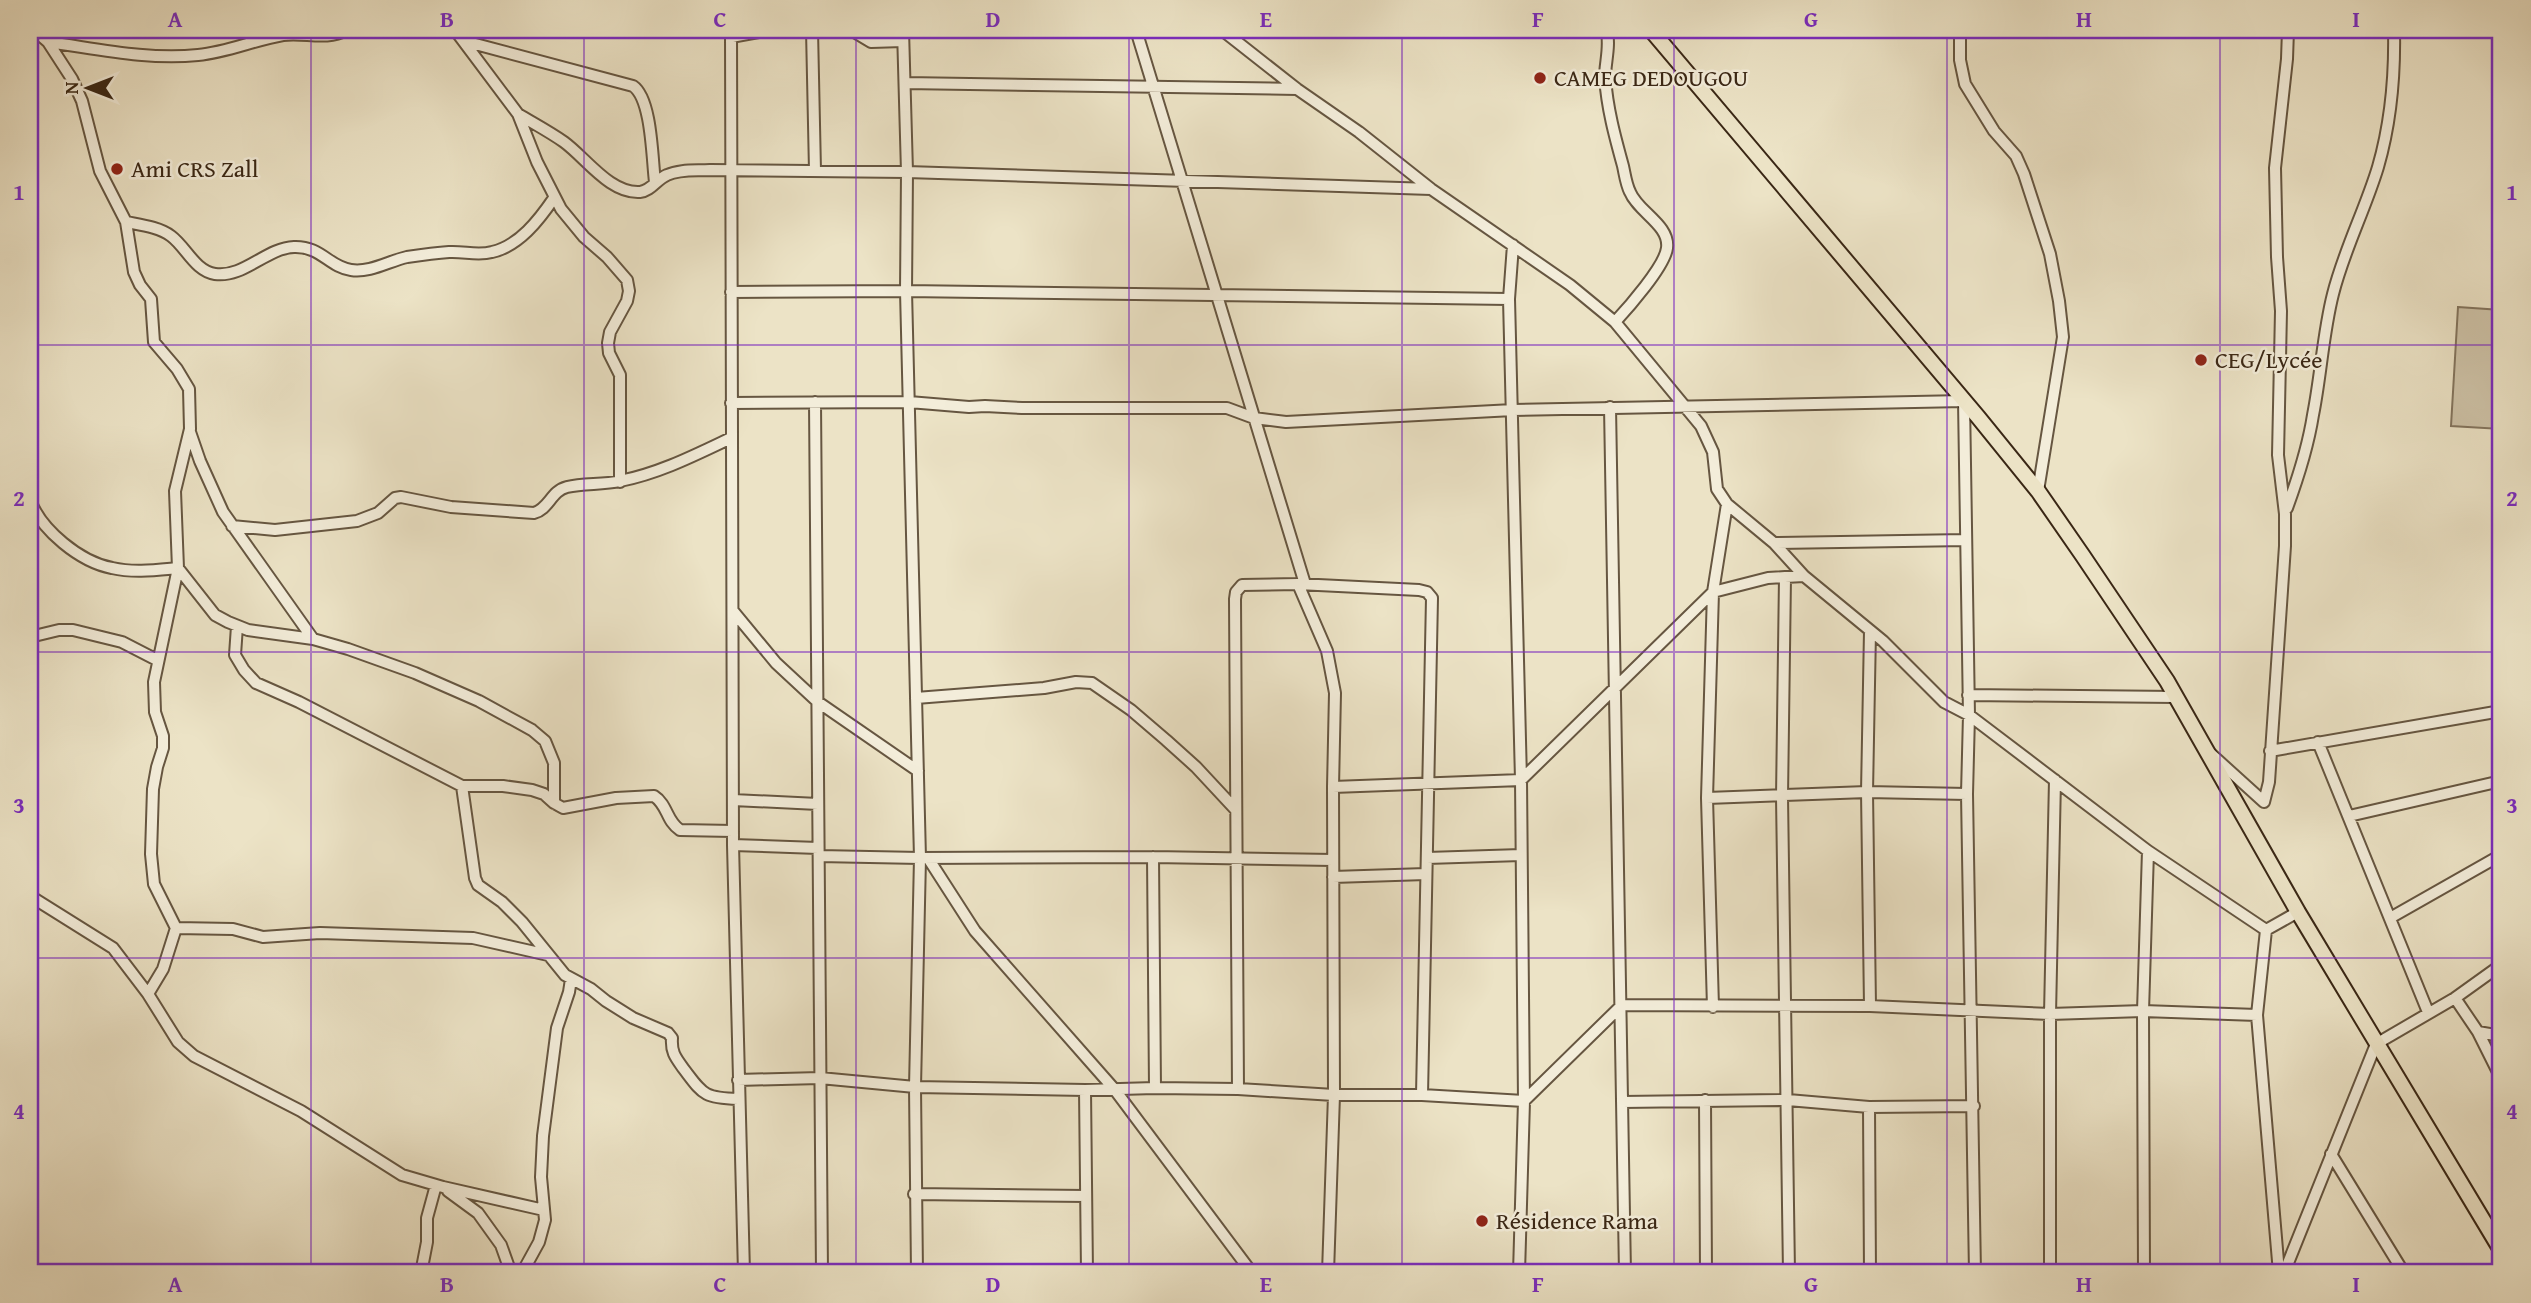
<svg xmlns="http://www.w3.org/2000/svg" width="2531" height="1303" font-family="'Gentium Book Plus',serif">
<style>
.green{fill:#cec3a8;stroke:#84755e;stroke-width:2}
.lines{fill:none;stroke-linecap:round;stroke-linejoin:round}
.minor-casing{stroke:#665641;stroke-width:14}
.major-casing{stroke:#3a2715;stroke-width:18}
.minor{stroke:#f3edda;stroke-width:10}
.major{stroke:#ece3c6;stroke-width:14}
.grid{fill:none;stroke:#7b2cbf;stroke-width:2;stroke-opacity:0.55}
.poi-dot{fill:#8f2418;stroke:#f3edda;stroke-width:2.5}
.labels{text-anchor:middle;stroke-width:5;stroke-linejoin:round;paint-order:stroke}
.poi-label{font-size:24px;fill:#3a2715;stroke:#f3edda;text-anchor:start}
.neatline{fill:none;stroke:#7b2cbf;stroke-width:2.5}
.grid-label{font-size:23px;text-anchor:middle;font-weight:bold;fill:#7b2cbf}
</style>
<rect width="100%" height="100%" fill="#ece3c6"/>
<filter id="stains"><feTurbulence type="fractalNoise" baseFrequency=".00286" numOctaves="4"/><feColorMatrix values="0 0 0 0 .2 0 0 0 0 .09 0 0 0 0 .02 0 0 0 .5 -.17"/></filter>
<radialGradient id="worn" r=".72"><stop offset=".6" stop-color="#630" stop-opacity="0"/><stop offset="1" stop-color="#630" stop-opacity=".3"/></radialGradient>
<path class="green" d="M 2458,307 L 2501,310 L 2501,429 L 2451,426 Z"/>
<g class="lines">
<g class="minor-casing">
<path id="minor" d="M 34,30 L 48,42 L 72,79 L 82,101 L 100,171 L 126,222 L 134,272 L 140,285 L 151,299 L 154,342 L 177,369 L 189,389 L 190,429 L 175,491 L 178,568 L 154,682 L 155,712 L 163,736 L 163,748 L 157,767 L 153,789 L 151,854 L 154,884 L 176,928
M 455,30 L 518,114 L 537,162 L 561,209 L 584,237 L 607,257 L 627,280 L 629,291 L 627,301 L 610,332 L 608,343 L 609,353 L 620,375 L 620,482
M 731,30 L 733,845 L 744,1273
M 812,30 L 815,171
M 851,30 L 871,42 L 903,41
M 903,30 L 907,172 L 906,291 L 920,858 L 915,1087 L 1085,1090 L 1155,1088 L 1238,1089 L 1334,1095 L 1422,1095 L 1524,1101 L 1521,780 L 1713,592 L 1727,504
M 1136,30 L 1305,584
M 1222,30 L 1297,89 L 1359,132 L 1431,189 L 1570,285 L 1615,322 L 1701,426 L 1713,452 L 1717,489 L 1727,504 L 1774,543 L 1804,576 L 1883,641 L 1944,702 L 1969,715 L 2148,851 L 2266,930
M 1606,30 C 1611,43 1605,63 1605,77 C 1607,108 1615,137 1623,166 C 1625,175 1626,184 1630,192 C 1638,212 1670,225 1667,248 C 1665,266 1628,308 1615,322
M 1960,30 L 1960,60 L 1965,84 L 1994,131 L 2016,156 L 2024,174 L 2050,254 L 2059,301 L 2063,337 L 2038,491
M 731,37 L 771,30
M 464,41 L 633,86 C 652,99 652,159 655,182
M 48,42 C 99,49 147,60 198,55 C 228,52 254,40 283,35 C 305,32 326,41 346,30
M 905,83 L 1297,89
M 518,114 C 533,123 550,132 564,142 C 586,158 610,194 640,192 C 651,191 657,179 667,175 C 680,169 696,171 710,170 L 907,172 L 1431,189
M 126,222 C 141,225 159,227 171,236 C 186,247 195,271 215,274 C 244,278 266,248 294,247 C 321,246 329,267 351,270 C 370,273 389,261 407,257 C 421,255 436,253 449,252 C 464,251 477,256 492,252 C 519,246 539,220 554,198
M 731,292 L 906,291 L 1509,299
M 815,402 L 822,1273
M 731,403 L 909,402 L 969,407 L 985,406 L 1022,408 L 1227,408 L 1254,418 L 1286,422 L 1513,410 L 1964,401 L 1969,715 L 1967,794 L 1975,1273
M 1610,407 L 1625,1273
M 190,432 L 200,461 L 223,512 L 313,639
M 30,500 C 41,530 80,562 112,568 C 134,573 156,570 178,568
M 2287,508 C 2298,478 2308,447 2313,415 C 2321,375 2323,333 2333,294 C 2344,250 2365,210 2378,167 C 2391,122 2395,77 2394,30
M 232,526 L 275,530 L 357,521 L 378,513 L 395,498 L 401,497 L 451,507 L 534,513 C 549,509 551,491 567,487 C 584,483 603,485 620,481 C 660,473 695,455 731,438
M 1774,543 L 1966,540
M 178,568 L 215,615 L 228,622 L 248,630 L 313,639 L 348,649 L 415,673 L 479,701 L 532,730 L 545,741 L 554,763 L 554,803
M 1298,584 L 1327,651 L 1335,693 L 1333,787 L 1334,1095 L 1328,1273
M 733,611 L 776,663 L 818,702 L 918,771
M 237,626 L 235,655 L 244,670 L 256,683 L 299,702 L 462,786 L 503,786 L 532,790 L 544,794 L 554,803 L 563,808 L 616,798 L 654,796 C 668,805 666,821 680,830 L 733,831
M 30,637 L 59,630 L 73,630 L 122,642 L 157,660
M 1968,695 L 2175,697
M 916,698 L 1044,688 L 1076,682 L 1092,683 L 1131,710 L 1166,740 L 1196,767 L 1236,810
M 2318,742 L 2428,1012
M 2270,751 L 2501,711
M 2211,754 L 2264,802 L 2269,782 L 2285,546 L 2285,514 L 2278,455 L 2281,311 L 2277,257 L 2275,168 L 2287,59 L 2288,30
M 462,786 L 475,878 L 478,885 L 502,902 L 522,922 L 565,975 L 591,989 L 606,1001 L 633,1018 L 668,1033 L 672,1038 C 671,1052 675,1057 683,1068 C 703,1094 703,1098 738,1099
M 1333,787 L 1521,780 L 1509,299 L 1513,245
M 1707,798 L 1867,792 L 1967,794
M 733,800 L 818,804
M 2349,816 L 2501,781
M 733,845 L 818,848
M 819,856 L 920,858 L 1153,857 L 1333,860
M 1153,857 L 1155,1088
M 928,858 L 975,931 L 1115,1090 L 1252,1273
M 1427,858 L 1521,855
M 1333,877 L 1426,874
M 30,896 L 113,948 L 148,994 L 178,1042 L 194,1056 L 301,1111 L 402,1175 L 443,1187 L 544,1210
M 2390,918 L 2501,855
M 2266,930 L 2257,1015 L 2279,1273
M 2266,930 L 2298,912
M 148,994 L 163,969 L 176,928 L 233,929 L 263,937 L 320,933 L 473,938 L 548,955
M 2455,998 L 2478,1032 L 2501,1078
M 1870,1006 L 1867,792 L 1870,631
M 1713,1007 L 1707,798 L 1713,592 L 1768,578 L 1785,577
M 2478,1032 L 2501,1036
M 738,1080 L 820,1078 L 915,1087 L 917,1273
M 1238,1089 L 1235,599 L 1236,592 L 1242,585 L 1298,584 L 1419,590 L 1427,592 L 1432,598 L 1422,1095
M 1085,1090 L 1087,1273
M 1705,1100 L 1706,1273
M 1622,1102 L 1788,1100 L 1869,1107 L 1974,1106
M 1869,1107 L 1870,1273
M 2331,1154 L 2404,1273
M 448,1191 L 478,1213 L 501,1245 L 511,1273
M 914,1194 L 1086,1196
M 421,1273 L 427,1242 L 427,1218 L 436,1185
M 522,1273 L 539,1242 L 545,1220 L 541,1177 L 543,1136 L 557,1028 L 569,992 L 571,979
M 1519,1273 L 1524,1101 L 1622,1005 L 1870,1006 L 2050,1014 L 2143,1011 L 2257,1015
M 1789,1273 L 1782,797 L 1785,577 L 1804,576
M 2050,1273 L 2050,1014 L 2055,780
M 2144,1273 L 2143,1011 L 2148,851
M 2284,1273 L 2376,1044 L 2455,998 L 2501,965"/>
</g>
<g class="major-casing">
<path id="major" d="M 1651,30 L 1978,417 L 2038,491 L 2083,556 L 2167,681 L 2298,912 L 2501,1250"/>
</g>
<use href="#minor" class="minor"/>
<use href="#major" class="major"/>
</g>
<path class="grid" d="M 311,30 L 311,1273M 584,30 L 584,1273M 856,30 L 856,1273M 1129,30 L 1129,1273M 1402,30 L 1402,1273M 1674,30 L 1674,1273M 1947,30 L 1947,1273M 2220,30 L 2220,1273M 30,345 L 2501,345M 30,652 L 2501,652M 30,958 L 2501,958"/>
<g class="poi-dot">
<circle cx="1540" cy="78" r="7"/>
<circle cx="117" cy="169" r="7"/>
<circle cx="2201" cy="360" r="7"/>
<circle cx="1482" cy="1221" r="7"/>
</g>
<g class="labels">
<g class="poi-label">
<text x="1554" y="86">CAMEG DEDOUGOU</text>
<text x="131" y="177">Ami CRS Zall</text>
<text x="2215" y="368">CEG/Lycée</text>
<text x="1496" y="1229">Résidence Rama</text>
</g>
</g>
<rect width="2531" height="1303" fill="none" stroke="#ece3c6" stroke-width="77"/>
<g transform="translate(88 88) rotate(270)" stroke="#f3edda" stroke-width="5" paint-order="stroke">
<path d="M0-5L12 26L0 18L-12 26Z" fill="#3a2715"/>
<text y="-10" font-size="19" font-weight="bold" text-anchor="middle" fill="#3a2715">N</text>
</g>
<rect x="38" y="38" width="2454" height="1226" class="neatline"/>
<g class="grid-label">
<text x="175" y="27">A</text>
<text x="447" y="27">B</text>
<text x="720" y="27">C</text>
<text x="993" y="27">D</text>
<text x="1266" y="27">E</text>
<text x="1538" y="27">F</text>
<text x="1811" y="27">G</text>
<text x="2084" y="27">H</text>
<text x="2356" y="27">I</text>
<text x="19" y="200">1</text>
<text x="2512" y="200">1</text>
<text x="19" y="506">2</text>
<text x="2512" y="506">2</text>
<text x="19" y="813">3</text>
<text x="2512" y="813">3</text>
<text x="19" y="1119">4</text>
<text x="2512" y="1119">4</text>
<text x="175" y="1292">A</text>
<text x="447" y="1292">B</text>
<text x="720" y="1292">C</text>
<text x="993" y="1292">D</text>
<text x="1266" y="1292">E</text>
<text x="1538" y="1292">F</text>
<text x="1811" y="1292">G</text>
<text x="2084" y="1292">H</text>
<text x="2356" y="1292">I</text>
</g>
<rect width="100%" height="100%" filter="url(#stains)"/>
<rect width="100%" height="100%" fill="url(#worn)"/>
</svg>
